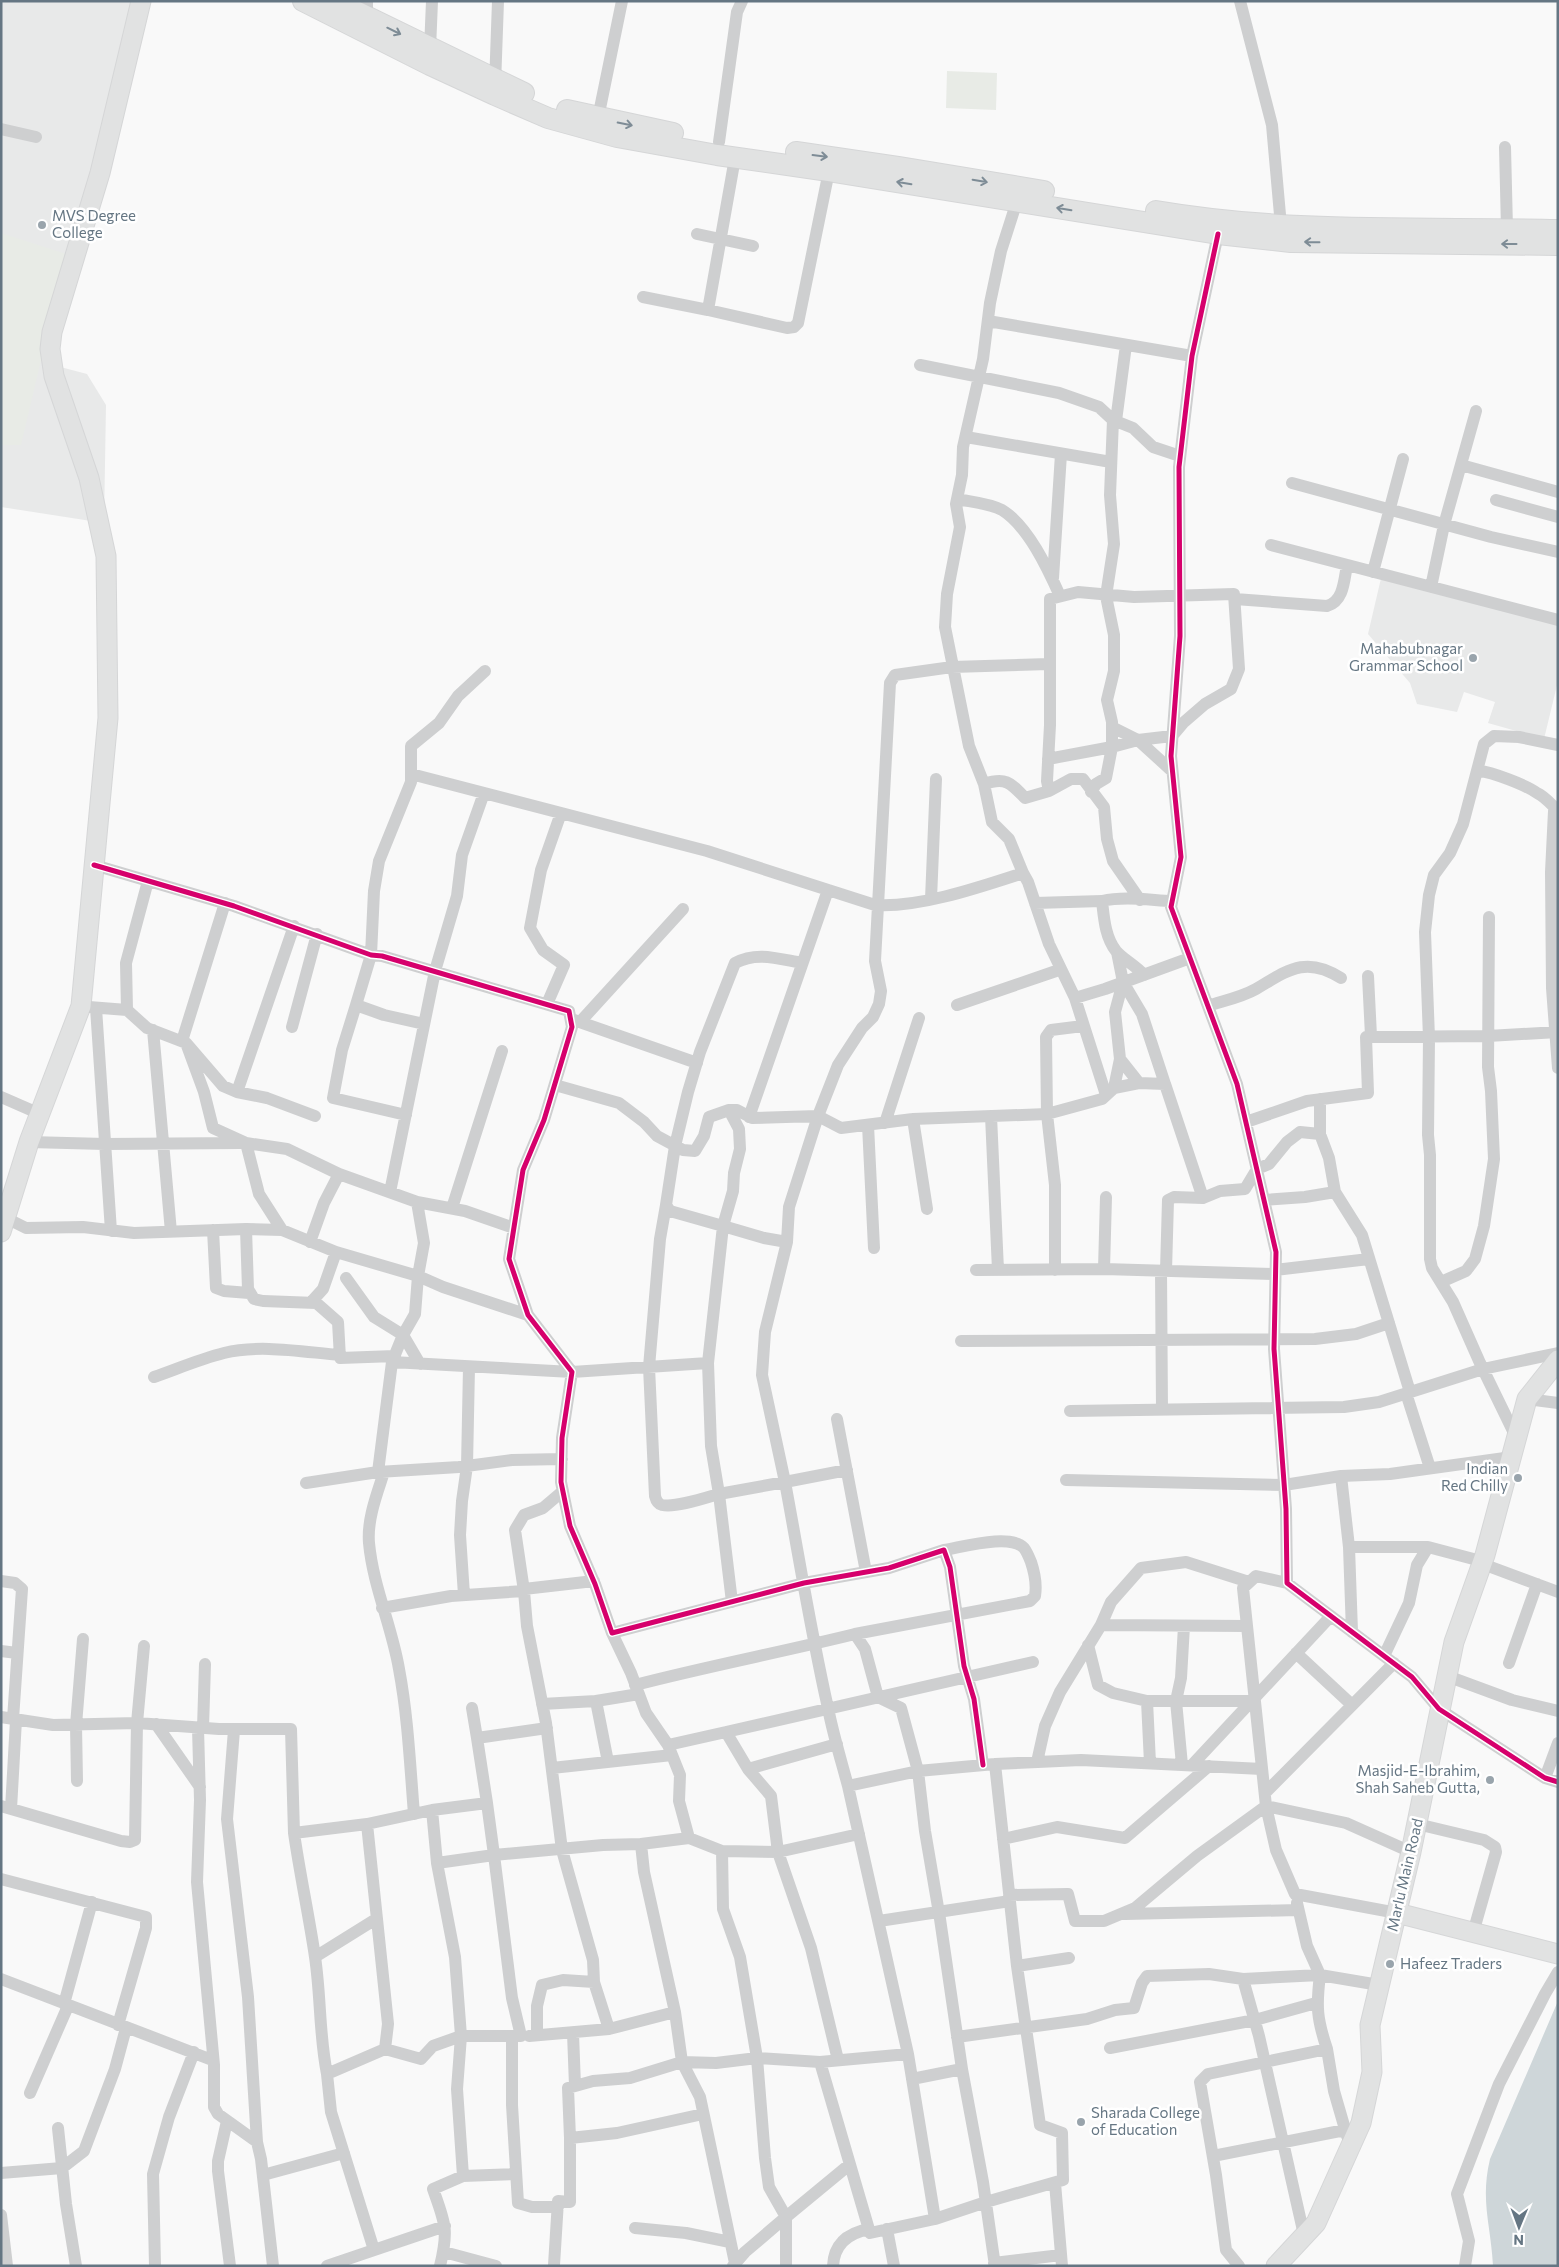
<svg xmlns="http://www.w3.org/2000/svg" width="1559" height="2267" font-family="Commissioner,sans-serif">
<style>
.built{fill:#e8e9e9}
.green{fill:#e8ebe6}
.water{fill:#ced6d9}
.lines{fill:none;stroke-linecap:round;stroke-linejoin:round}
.secondary-casing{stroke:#d5d6d7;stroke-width:21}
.primary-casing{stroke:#d5d6d7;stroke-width:22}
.street{stroke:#cecfd0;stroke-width:12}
.secondary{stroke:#e1e2e2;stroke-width:19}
.primary{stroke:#e1e2e2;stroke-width:20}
.cycleway-casing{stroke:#fff;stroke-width:8}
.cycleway{stroke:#d6006c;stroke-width:5}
.oneway{stroke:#7e8c96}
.poi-dot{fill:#99a4ac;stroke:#fff;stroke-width:2}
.labels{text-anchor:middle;stroke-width:5;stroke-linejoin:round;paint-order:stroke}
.poi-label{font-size:15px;fill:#657683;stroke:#fff;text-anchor:start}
.street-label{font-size:15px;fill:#657683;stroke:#fff}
</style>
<rect width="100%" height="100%" fill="#f9f9f9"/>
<path class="built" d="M 1,1 L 140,1 L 49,364 L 87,374 L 106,405 L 104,523 L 1,507 Z
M 1382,574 L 1558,625 L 1558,681 L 1544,739 L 1488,723 L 1495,702 L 1464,692 L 1457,712 L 1417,704 L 1410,683 L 1368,634 Z"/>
<path class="green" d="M 947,71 L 997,73 L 996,110 L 946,108 Z
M 1,233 L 66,254 L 21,445 L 1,445 Z"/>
<path class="water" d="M 1558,2001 L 1558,2266 L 1493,2266 C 1491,2225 1480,2201 1490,2159 Z"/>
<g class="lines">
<g class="secondary-casing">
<path id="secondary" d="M 1,1232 L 29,1142 L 81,1006 L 108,718 L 106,556 L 89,478 L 54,376 L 50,349 L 52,332 L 100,173 L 141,1
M 1397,1913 L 1558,1954
M 1276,2266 L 1316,2223 L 1361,2123 L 1372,2072 L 1370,2025 L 1411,1852 L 1454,1642 L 1485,1555 L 1527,1399 L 1558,1360"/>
</g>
<g class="primary-casing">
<path id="primary" d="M 303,1 L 430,65 L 495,95 L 548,118 L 617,137 L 717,155 L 829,171 L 1218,234 L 1291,242 L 1558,245
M 335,1 L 524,93
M 567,110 L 673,133
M 796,152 L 898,167 L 1044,191
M 1156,211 C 1291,234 1422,227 1558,230"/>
</g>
<path class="street" d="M 1240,1 L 1272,125 L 1281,226
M 367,21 L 367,1
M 430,49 L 432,1
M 495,85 L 498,1
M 597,123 L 622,1
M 1,129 L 36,137
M 719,142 L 737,12 L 742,1
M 1505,147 L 1507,229
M 1017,201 L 1001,251 L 990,303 L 983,359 L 963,447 L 962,475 L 956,504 L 960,527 L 947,594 L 945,627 L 969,746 L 984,784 L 992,822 L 1009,839 L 1023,873
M 697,234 L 753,246
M 1218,234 L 1192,356 L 1179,467 L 1180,636 L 1171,756 L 1181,857 L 1171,907 L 1237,1084 L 1276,1252 L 1274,1349 L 1286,1509 L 1287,1583 L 1412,1677 L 1439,1709 L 1545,1778 L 1558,1782
M 643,297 L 708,310 L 735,158
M 708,310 L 787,328 L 794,327 L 798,323 L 829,171
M 988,321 L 1192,356
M 920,365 L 1059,393 L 1099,407 L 1113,420 L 1133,428 L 1153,447 L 1180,456
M 1116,421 L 1126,345
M 966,437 L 1111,462
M 1461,465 L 1558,492
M 1292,483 L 1491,537 L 1558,552
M 957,499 C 972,502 989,503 1002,510 C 1028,526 1048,569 1060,596
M 1496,500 L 1558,517
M 1271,545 L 1558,620
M 1373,572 L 1403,459
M 1053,578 L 1061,454
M 1431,587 L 1444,525 L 1476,411
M 1235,599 L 1327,606 C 1344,601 1344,580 1347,565
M 1112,727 L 1138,740 L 1112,747 L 1112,722 L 1107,700 L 1114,671 L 1114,635 L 1106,596 L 1114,544 L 1110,495 L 1113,420
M 1048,759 L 1112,747 L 1106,778 L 1096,784 L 1091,792
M 1479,771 C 1492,772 1526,785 1537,793 C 1544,796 1550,803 1555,808
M 411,774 L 707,851 L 875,905 C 919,908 980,887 1023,873 L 1028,882 L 1049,944 L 1075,998 L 1105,989 L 1190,958
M 984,784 C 1005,777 1010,782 1025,798 L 1049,791 L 1047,781 L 1050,725 L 1050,599 L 1078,592 L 1134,597 L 1234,594 L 1239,669 L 1231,689 L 1205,704 L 1183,723 L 1172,736 L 1138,740 L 1172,771
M 1049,791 L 1071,779 L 1083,779 L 1104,807 L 1107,839 L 1113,861 L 1140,900
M 1554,811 L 1551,872 L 1552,988 L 1558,1068
M 94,865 L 234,906 L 371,955 L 382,956 L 569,1011 L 572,1027 L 544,1120 L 523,1170 L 509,1259 L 528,1315 L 572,1372 L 562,1438 L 561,1482 L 570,1526 L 595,1584 L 612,1633 L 804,1583 L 889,1568 L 944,1550 L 950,1567 L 964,1666 L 974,1699 L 983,1765
M 931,899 L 936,779
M 1035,903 L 1102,901
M 1144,975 C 1135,965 1124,960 1116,951 C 1105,937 1104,918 1102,901 C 1124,896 1149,900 1172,901
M 1368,976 L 1371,1036
M 1075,998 L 1106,1095
M 547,1004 L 564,965 L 543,950 L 530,928 L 541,870 L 561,813
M 356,1005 L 371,955 L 374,891 L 379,861 L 411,782 L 411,746 L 439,723 L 458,696 L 485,671
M 957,1005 L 1059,970
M 1208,1006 C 1223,1001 1242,997 1256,989 C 1287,971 1305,955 1341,978
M 89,1007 L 127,1010 L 147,1028 L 186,1043
M 96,1008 L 111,1231
M 127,1010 L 126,963 L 148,881
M 574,1020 L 697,1063
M 580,1022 L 683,909
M 292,1027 L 317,934
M 153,1030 L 171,1232
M 182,1041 L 225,903
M 1120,1059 L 1115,1012 L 1123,982
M 1165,1084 L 1203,1198
M 555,1085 L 619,1103 L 644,1122 L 657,1136 L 683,1150 L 695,1151 L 704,1136 L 709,1117 L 729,1110 L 737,1110 L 752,1118 L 818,1116 L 838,1065 L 862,1028 L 873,1017 L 879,1004 L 881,991 L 875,961 L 890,683 L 895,675 L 952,667 L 1049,664
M 1114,1088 L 1139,1083
M 237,1092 L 294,926
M 1,1097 L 40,1114
M 729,1110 L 739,1129 L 740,1149 L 734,1173 L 733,1191 L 723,1226 L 764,1238 L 787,1242
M 406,1115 L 333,1098 L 342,1050 L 356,1005 L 384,1015 L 424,1024
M 991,1116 L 998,1270
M 749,1117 L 828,890
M 913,1119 L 927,1209
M 1246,1122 L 1307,1101 L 1368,1093 L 1366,1037 L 1488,1036 L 1558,1032
M 885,1123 L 919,1018
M 868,1125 L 874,1248
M 29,1142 L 105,1144 L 241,1143
M 246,1143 L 213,1128 L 204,1092 L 186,1043 L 223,1086 L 237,1092 L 267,1098 L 315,1116
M 339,1174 L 417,1202 L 465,1211 L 514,1228
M 390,1192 L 435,971 L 457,896 L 462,855 L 484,793
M 1335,1192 L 1362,1235 L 1410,1392
M 1264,1200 L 1305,1197 L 1335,1192 L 1329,1158 L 1320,1134 L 1320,1099
M 666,1205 L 660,1239 L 649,1367 L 655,1496 C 656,1500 658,1504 662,1505 C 676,1508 705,1498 719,1494 L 711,1446 L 708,1363 L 723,1226 L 670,1211 L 666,1205 L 675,1146 L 688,1092 L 700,1052 L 735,963 C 757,951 779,959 802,963
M 452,1208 L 502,1051
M 6,1218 L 26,1228 L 83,1227 L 134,1233 L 246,1229 L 282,1230 L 336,1252 L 418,1276 L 424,1243 L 417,1202
M 246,1229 L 248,1289 L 254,1299 L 263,1301 L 316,1303
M 213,1230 L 216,1288 L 224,1291 L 249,1293
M 282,1230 L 259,1194 L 246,1143 L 287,1149 L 339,1174 L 324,1203 L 310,1242
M 336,1252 L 323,1289 L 313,1300 L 338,1322 L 340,1358 L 395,1356
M 1104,1269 L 1106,1197
M 976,1270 L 1104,1269 L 1275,1274
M 1055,1270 L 1055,1185 L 1047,1114 L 1046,1037 L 1051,1030 L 1083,1026
M 1275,1270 L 1369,1259
M 1161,1271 L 1162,1410
M 1166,1271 L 1168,1200 L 1174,1197 L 1203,1198 L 1220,1191 L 1245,1189 L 1257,1169 L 1269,1164 L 1287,1142 L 1300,1132 L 1320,1134
M 346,1278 L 374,1317 L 403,1335 L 392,1362
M 1441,1282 L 1466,1271 L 1475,1259 L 1484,1226 L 1494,1159 L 1491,1091 L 1488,1067 L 1489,917
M 961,1341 L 1315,1339 L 1356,1334 L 1389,1323
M 420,1364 L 403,1335 L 415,1314 L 418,1276 L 443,1287 L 528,1315
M 154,1377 C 177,1369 200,1359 224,1353 C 260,1344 303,1352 340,1355
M 1406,1393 L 1430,1468
M 1527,1399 L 1558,1403
M 1070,1411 L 1344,1407 L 1379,1402 L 1483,1369 L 1558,1353
M 837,1419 L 866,1572
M 1517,1439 L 1480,1363 L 1453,1302 L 1432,1268 L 1430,1259 L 1430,1155 L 1428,1135 L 1429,1038 L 1425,932 L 1429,895 L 1434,875 L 1450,853 L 1463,824 L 1484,744 L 1494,736 L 1519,737 L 1558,745
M 378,1472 L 392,1362 L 572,1372 L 708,1363
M 384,1472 C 377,1494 367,1519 369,1543 C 373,1586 392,1627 399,1669 C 408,1717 410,1765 414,1814
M 1341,1476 L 1390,1474 L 1512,1457
M 1066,1480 L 1284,1485 L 1341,1476 L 1349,1547 L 1352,1632
M 306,1483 L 378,1472 L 459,1467 L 512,1460 L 562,1459
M 1349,1547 L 1428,1547
M 1480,1563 L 1558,1592
M 1,1581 L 15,1583 L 22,1589 L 13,1719
M 1287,1583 L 1256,1576 L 1243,1588 L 1266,1806 L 1346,1823 L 1411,1852
M 524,1589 L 594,1581
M 464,1595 L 460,1535 L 462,1501 L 467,1466 L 469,1367
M 732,1602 L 719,1494 L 785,1482 L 762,1375 L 765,1332 L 787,1242 L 789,1207 L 818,1116 L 841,1128 L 913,1119 L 1047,1114 L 1102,1099 L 1114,1088 L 1120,1059 L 1139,1083 L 1165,1084 L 1142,1014 L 1123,982 L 1117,952
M 382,1608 L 451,1596 L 524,1591
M 1101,1625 L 1111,1602 L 1141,1568 L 1186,1562 L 1249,1582
M 612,1633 L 631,1673 L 646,1713 L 668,1745
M 855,1634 L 1030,1601 L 1035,1596 C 1037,1584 1035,1574 1031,1562 C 1029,1557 1027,1552 1024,1548 C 1010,1533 963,1547 944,1550
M 1088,1645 L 1098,1685 L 1113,1693 L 1147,1701 L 1150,1763
M 1,1651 L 17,1653
M 1296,1653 L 1352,1705
M 1384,1656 L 1409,1603 L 1417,1565 L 1428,1547 L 1481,1561
M 1509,1663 L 1537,1584
M 1447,1676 L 1512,1700 L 1558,1711
M 635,1685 C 708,1666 782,1652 855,1634 L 865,1649 L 878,1697 L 901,1708 L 918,1771 L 848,1786 C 841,1760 833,1734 828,1708 C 811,1633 799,1557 785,1482 L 847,1470
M 1147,1701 L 1251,1701
M 542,1704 L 596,1701
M 472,1708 L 477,1738
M 1,1717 L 53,1725 L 137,1723 L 219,1729 L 291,1729 L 294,1833
M 156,1724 L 200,1787
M 198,1728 L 200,1800 L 197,1882 L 214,2065 L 214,2107 L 218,2114 L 257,2142 L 261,2159 L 273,2266
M 203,1728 L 205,1664
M 234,1730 L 227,1819 L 248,1997 L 257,2142
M 726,1732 L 1033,1662
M 608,1762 L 596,1701 L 639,1694
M 1037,1762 L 1045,1726 L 1060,1692 L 1101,1625 L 1247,1626
M 1182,1765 L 1176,1701 L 1181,1678 L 1184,1626
M 1192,1765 L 1331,1616
M 552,1768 L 672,1755
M 748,1769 L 837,1744
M 1545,1778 L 1558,1743
M 77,1781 L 76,1725 L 83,1639
M 848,1786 L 908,2054
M 1265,1793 L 1394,1663
M 487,1803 L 477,1738 L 547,1728
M 1,1806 L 121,1841 L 130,1842 L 135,1840 L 137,1723 L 144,1646
M 11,1809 L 16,1720
M 432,1810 L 437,1863
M 1417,1824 L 1484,1840 L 1495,1847 L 1496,1852 L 1473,1933
M 689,1838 L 679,1801 L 680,1775 L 668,1745 L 726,1732 L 748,1769 L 771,1796 L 778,1852 L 811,1948 L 838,2060
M 1003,1839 L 1057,1827 L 1125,1838 L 1209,1766
M 641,1844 L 689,1838 L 722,1851
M 1,1879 L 146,1917 L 146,1928 L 118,2025
M 1009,1895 L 1068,1894 L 1075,1921 L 1104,1921 L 1135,1908 L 1197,1856 L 1266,1806 L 1276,1850 L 1295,1894 L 1397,1913
M 1297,1903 L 1307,1946 L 1320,1975 L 1379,1985
M 1125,1914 L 1298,1910
M 879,1921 L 1010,1901
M 315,1957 L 376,1919
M 1017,1966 L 1069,1958
M 1,1979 L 212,2060
M 594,1982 L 609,2029
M 64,2004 L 92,1902
M 573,2033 L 575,2086
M 537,2035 L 537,2006 L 542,1985 L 563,1980 L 594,1982 L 593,1960 L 562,1850 L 546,1723 L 527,1626 L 524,1591 L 515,1530 L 524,1515 L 543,1508 L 563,1491
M 512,2036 L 512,2105 L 518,2203 L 532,2207 L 558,2207
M 529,2036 L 609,2029 L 675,2012
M 957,2037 L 1087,2019 L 1115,2010 L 1134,2008 L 1142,1983 L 1147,1976 L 1209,1974 L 1243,1979 L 1259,2036 L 1304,2235
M 1110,2048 L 1255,2020 L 1316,2003
M 385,2049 L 421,2059 L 433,2046 L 461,2036 L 521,2036 L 512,1998 L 494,1855 L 603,1845 L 641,1844 L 644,1872 L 675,2012 L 682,2062 L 700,2097 L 735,2263
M 1327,2049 L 1334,2091 L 1347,2136
M 820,2062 L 757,2058 L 740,1957 L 723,1909 L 722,1851 L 778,1852 L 859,1834
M 327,2074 C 319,2034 321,1997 315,1957 C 309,1916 300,1875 294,1833 L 367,1824
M 912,2079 L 962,2069
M 30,2093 L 68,2006
M 227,2121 L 218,2161 L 218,2171 L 230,2266
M 58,2128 L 66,2204 L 76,2266
M 570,2138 L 617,2133 L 703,2114
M 1213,2156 L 1345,2130
M 1,2173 L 62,2168 L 84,2151 L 115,2069 L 126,2028
M 263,2175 L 344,2153
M 463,2176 L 515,2174
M 1055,2183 L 1062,2266
M 1,2215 L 7,2266
M 786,2217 L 786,2266
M 935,2219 L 908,2054 L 820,2062 L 870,2233 L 935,2219 L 986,2202 L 1063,2180 L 1062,2133 L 1040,2125 L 1017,1966 L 995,1764
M 635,2228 L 686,2233 L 730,2242
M 887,2229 L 894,2266
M 374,2250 L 331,2112 L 327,2074 L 385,2049 L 388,2024 L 367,1824 L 432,1810 L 487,1803 L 494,1855 L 437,1863 L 455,1957 L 461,2036 L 457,2089 L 463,2176 L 433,2189 C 445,2223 449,2229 440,2266
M 444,2252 L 496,2266
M 994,2263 L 1061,2255
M 554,2265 L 558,2201 L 570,2202 L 570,2138 L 568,2088 L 593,2081 L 630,2078 L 682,2062 L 716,2063 L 757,2058 L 765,2158 L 769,2187 L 786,2217 L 849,2165
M 155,2266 L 153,2174 L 169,2117 L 194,2052
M 327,2266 L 445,2226
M 733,2266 L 745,2252 L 786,2217
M 833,2266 C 834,2244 848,2233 869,2229
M 995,2266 L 983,2182 L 962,2069 L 940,1919 L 925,1831 L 918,1771 L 995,1764 L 1081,1760 L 1262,1769
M 1239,2266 L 1226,2250 L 1216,2175 L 1200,2082 L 1208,2074 L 1327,2049 C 1317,2019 1316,2007 1320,1975 L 1243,1979
M 1465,2266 L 1469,2241 L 1457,2194 L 1499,2084 L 1545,1994 L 1558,1972"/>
<use href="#secondary" class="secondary"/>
<use href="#primary" class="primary"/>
<g class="cycleway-casing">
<path id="cycleway" d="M 1218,234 L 1192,356 L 1179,467 L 1180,636 L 1171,756 L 1181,857 L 1171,907 L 1237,1084 L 1276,1252 L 1274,1349 L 1286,1509 L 1287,1583 L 1412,1677 L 1439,1709 L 1545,1778 L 1558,1782
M 94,865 L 234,906 L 371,955 L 382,956 L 569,1011 L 572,1027 L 544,1120 L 523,1170 L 509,1259 L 528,1315 L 572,1372 L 562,1438 L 561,1482 L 570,1526 L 595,1584 L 612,1633 L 804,1583 L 889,1568 L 944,1550 L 950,1567 L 964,1666 L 974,1699 L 983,1765"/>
</g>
<use href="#cycleway" class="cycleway"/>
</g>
<defs><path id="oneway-shaft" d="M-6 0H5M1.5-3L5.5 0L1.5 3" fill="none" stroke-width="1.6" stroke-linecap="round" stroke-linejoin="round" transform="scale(1.25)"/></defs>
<g class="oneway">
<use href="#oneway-shaft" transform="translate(394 31) rotate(26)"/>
<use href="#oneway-shaft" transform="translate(625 124) rotate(11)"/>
<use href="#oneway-shaft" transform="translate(820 156) rotate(7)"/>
<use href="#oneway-shaft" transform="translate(980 181) rotate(10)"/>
<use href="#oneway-shaft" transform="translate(904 183) rotate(-171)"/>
<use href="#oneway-shaft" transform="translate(1064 209) rotate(-171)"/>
<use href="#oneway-shaft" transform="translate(1312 242) rotate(-179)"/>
<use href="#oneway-shaft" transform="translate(1509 244) rotate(-180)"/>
</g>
<g class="poi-dot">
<circle cx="42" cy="225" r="5"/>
<circle cx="1473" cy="658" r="5"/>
<circle cx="1518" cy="1478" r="5"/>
<circle cx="1490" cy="1780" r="5"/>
<circle cx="1390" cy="1964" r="5"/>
<circle cx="1081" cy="2122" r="5"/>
</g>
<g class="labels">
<g class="poi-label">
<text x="52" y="221">MVS Degree<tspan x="52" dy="17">College</tspan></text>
<text x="1463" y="654" text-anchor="end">Mahabubnagar<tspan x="1463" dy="17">Grammar School</tspan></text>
<text x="1508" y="1474" text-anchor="end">Indian<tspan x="1508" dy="17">Red Chilly</tspan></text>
<text x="1480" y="1776" text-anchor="end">Masjid-E-Ibrahim,<tspan x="1480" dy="17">Shah Saheb Gutta,</tspan></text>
<text x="1400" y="1969">Hafeez Traders</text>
<text x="1091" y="2118">Sharada College<tspan x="1091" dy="17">of Education</tspan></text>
</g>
<g class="street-label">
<text transform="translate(1405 1875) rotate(-77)" y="5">Marlu Main Road</text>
</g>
</g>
<rect width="1559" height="2267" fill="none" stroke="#657683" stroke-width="5"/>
<g transform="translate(1519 2227) rotate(181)" stroke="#ffffff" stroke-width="4" paint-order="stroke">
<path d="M0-4L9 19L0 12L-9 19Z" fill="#657683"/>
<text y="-8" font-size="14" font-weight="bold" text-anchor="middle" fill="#657683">N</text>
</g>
</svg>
